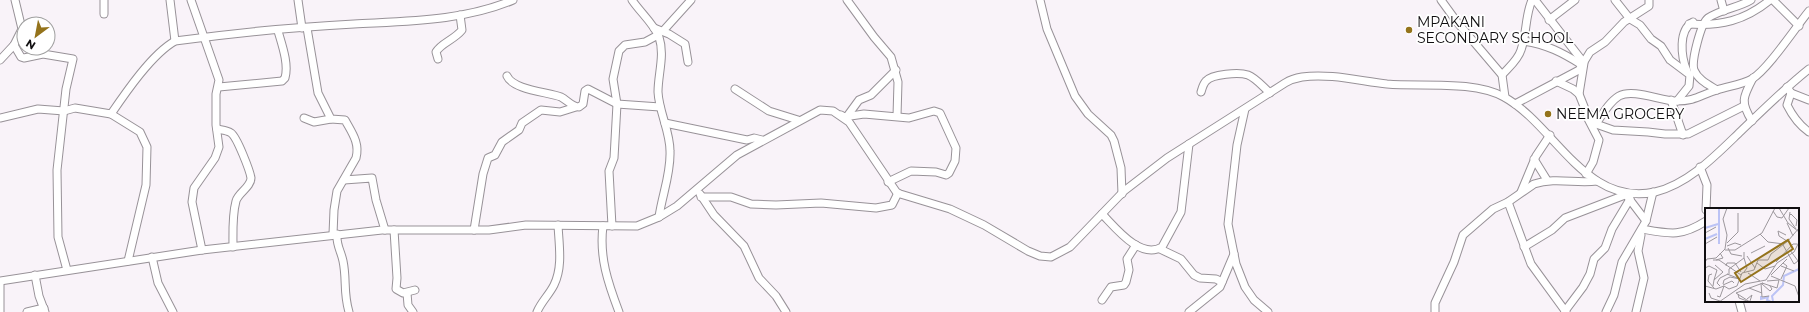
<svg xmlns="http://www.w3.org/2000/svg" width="1809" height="312" viewBox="0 0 1809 312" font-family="Montserrat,sans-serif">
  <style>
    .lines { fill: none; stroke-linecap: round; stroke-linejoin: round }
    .minor-casing { stroke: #989298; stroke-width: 9 }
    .minor { stroke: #fff; stroke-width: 7 }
    .poi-dot { fill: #94731b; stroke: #fff; stroke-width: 1.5 }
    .labels { text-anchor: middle; stroke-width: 3.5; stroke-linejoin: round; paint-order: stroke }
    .poi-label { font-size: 14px; fill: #100e10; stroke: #fff; text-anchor: start }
    .inset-river { fill: none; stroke: #bcc3f5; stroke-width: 2 }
    .inset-road { fill: none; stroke: #9c979c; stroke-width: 1 }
    .view { fill: #94731b; fill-opacity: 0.15; stroke: #94731b; stroke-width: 2 }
    .inset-edge { fill: none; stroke: #100e10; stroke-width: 2 }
  </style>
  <rect width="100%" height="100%" fill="#f9f3f9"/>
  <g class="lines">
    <!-- minor casing -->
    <g class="minor-casing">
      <g id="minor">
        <path d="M104,0V14"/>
        <path d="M170,0L175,41"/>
        <path d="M191,0L219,80L216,94V125L219,147L215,158L194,188L192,202L202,250"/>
        <path d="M298,0L302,28"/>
        <path d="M632,0C640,12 654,24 659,37C665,55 658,74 658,92C659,112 670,131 670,151C671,174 662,195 659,217"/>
        <path d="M847,0L874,37L891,57L898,82L897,116"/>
        <path d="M1040,0L1047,29L1075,96L1088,114L1111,135L1114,141L1121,168L1122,194"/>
        <path d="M1441,0L1457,22L1502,75L1505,97"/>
        <path d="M1535,0L1584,63L1579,94"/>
        <path d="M1615,0L1630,19L1640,25L1651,39L1661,46L1670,60L1690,75L1689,86L1677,101"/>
        <path d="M1721,0L1724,11"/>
        <path d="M1773,0L1799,26"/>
        <path d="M1549,20L1575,0"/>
        <path d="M1689,24C1721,26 1744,21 1770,0"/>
        <path d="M307,28L318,93L331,119L345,120C352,133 360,143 356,158L337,191L334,210L333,234"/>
        <path d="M654,28L669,34L685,44L688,62"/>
        <path d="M663,31L691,0"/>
        <path d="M1523,41C1546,44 1563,53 1582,65"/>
        <path d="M14,45L21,57L24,58L43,54L73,59L66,89L57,170L58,237L67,270"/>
        <path d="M438,59L436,52C441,43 454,40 462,30L460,15"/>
        <path d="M0,60L14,45L22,29L15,0"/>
        <path d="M1687,71C1681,57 1678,30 1693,22"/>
        <path d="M1502,75C1509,67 1518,60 1521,50C1527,33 1525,16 1532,0"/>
        <path d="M507,76C513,90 548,92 561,97C567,100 572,107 579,107L583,104L585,91L588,89L617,104L660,107"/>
        <path d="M1556,81L1573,89L1579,94L1585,109L1596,124L1613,130L1648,132L1665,134H1688L1744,106"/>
        <path d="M219,87L282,81L285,78C289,64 282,45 278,31"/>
        <path d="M1787,87L1791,93L1787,105C1792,115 1799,125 1809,132"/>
        <path d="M735,89L769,111L798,120"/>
        <path d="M1717,90C1709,85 1698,80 1694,70C1691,61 1701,23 1708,18C1721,9 1738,8 1751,0"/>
        <path d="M1201,92C1202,89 1203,84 1206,81C1212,74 1239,72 1248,75C1256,78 1263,87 1270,93"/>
        <path d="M1791,93L1809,100"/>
        <path d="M1671,100L1683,135"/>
        <path d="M1515,104L1579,70L1590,52L1605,42L1624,22L1649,6V0"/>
        <path d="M1245,109L1237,145L1228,224L1236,264L1245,287L1254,300L1268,312"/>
        <path d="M111,114C126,92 152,54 175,41C234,33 295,27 354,24C407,21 464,21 513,0"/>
        <path d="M841,115L844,117L864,114L909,118L934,111L940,113L956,148L955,161L949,173L946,175L936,172L911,171L888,182"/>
        <path d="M848,115L859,100L871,95L896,70"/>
        <path d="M0,118L38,109L64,111L75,108L111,114L140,132L147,147L146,185L128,261"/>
        <path d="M304,118L314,122L331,119"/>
        <path d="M1752,121C1740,102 1743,97 1753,78"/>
        <path d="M665,123L747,140L754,138L762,140"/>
        <path d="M1596,124C1602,115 1609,102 1619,96C1633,88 1661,101 1676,101C1696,101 1700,95 1717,90C1729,86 1741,85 1752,79C1769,68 1795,28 1809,11"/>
        <path d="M217,129C221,130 227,130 231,133C237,137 250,171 251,178C251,187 238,193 236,201C232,216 233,231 233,247"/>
        <path d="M1534,159L1547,180"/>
        <path d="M1700,167L1707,185L1706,210"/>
        <path d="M1586,174L1593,162L1599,140L1587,117"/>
        <path d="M344,180L372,178L376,200L385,230"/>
        <path d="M1521,192L1536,156L1550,135"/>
        <path d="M700,194L714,215L744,246L759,278L776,296L786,312"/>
        <path d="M1627,196L1646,221"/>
        <path d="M701,197H731L751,204L776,205L821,203L876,208L892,205L898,193"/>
        <path d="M1508,202L1531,264L1566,312"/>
        <path d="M1102,214C1115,227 1140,260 1162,247L1181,212L1189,144"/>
        <path d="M603,226C599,257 608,283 619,312"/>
        <path d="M612,226L609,171L614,158L617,104L613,79L619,51L625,45L645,42L658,35"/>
        <path d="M1642,229C1670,234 1681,237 1706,221"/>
        <path d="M394,230L397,278L396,289L403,293L415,290"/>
        <path d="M474,230L483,174L488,158L495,155L502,142L519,130L522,123L541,110L560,112L576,107"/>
        <path d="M337,234C336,245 341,251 343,261C347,280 343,292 349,312"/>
        <path d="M1524,247L1552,230L1565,218L1625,195"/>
        <path d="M1160,249L1181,259L1194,275L1200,278L1216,279L1222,282"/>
        <path d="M152,257L158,283L173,312"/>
        <path d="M35,275L39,296L45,312"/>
        <path d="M0,281L202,250L382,230H489L526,225L637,226L659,217L677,206L737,155L820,110L833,111L849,122L897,193L950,209L984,225L1028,251L1040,256L1051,257L1070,247L1124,191L1167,158L1285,83C1290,80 1296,78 1302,77C1329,73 1360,81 1387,84C1421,87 1474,80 1504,97C1555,125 1585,207 1655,192C1689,184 1717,154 1741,131C1763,110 1785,88 1809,69"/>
        <path d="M0,284V312"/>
        <path d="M407,293L408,305L413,312"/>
        <path d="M1102,300L1111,287L1124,285L1126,282L1129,270L1127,259L1136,245"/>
        <path d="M1739,301L1742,312"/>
        <path d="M1565,311L1583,287L1590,274L1594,259L1605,248L1612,229L1630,199"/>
        <path d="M27,312L44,308"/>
        <path d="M537,312C541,302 549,295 554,285C563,267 559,245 558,225"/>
        <path d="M1189,312L1220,287L1234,254"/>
        <path d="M1435,312V303L1454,262L1463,235L1493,209L1508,202L1534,184C1556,177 1576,184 1597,181"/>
        <path d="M1606,312L1614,295L1622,262L1646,221L1653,192"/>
        <path d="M1636,312L1644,278L1638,251L1641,235"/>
      </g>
    </g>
    <!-- minor -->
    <use href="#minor" class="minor"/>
  </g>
  <!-- markers -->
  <g class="poi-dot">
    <circle cx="1409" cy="30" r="4"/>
    <circle cx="1548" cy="114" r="4"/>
  </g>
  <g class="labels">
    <!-- poi labels -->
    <g class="poi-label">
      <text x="1417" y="27">MPAKANI<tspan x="1417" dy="16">SECONDARY SCHOOL</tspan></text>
      <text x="1556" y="119">NEEMA GROCERY</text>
    </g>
  </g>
  <!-- overview -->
  <g transform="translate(1705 208)">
    <rect width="94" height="94" fill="#f9f3f9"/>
    <path class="inset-river" d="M14,0V36M0,20L13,16M0,31L12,26M56,88V91L63,89L62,92L66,94M68,93L67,88L78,77L79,68L94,61"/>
    <path class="inset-road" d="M74,0L83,15L94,24M68,3L72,9L77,10L84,0M85,4L84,11L91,21M84,8L86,6L92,12L91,18M82,15L88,28M0,25L11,19M55,26L63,34L79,36M81,27L73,23L74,28L82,33M22,35L33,24V5M0,36L12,29M78,37L89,56L93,53M22,38L30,35L36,37M23,40L26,46L37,48M20,42H30L57,25L70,0M85,42L93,53M46,45L60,38M42,48L50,60M39,50L42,60L39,64M8,52H14L36,67M11,52L18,50L15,45M0,54L2,51L11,50L20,41L22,27L18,11L22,0M71,54L88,36H92M52,55L60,61L70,58M21,58L22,55H30L36,64M76,58L89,63M0,60L4,58L12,62L9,72M43,65L55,73M7,66L4,67L3,73L9,80M22,66L35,71M24,66V61L39,50V44M66,67L82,51M66,68L90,78L94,89M76,71L82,58L78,55M62,73L74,72M56,75L57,89L64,88M57,75L72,80L74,72M18,76L19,72L25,69L35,71M57,76L65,83L67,81L65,78M18,77L27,73L29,75M0,78L11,81L19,78L24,81L32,78L37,65L49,62L53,52H63L66,46L83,33L94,20M8,78L9,72L18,64L10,57M15,78L12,75L15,70L23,66M44,80L57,85M4,85L6,90L15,93M31,85L58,75M31,85L45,94M33,86L34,90L42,93M12,88L15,89L19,78M42,91L47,87L45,93M14,94L40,76L61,72L72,55L89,44L94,34"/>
    <path class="view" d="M83,32L88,41L36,74L30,65Z"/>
    <rect width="94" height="94" class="inset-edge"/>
  </g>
  <!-- north arrow -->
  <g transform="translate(36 36) rotate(212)"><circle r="19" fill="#ffffff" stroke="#9f9f9f"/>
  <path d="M0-3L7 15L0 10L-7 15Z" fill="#94731b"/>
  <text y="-6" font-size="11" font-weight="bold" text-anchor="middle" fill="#100e10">N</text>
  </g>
</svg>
